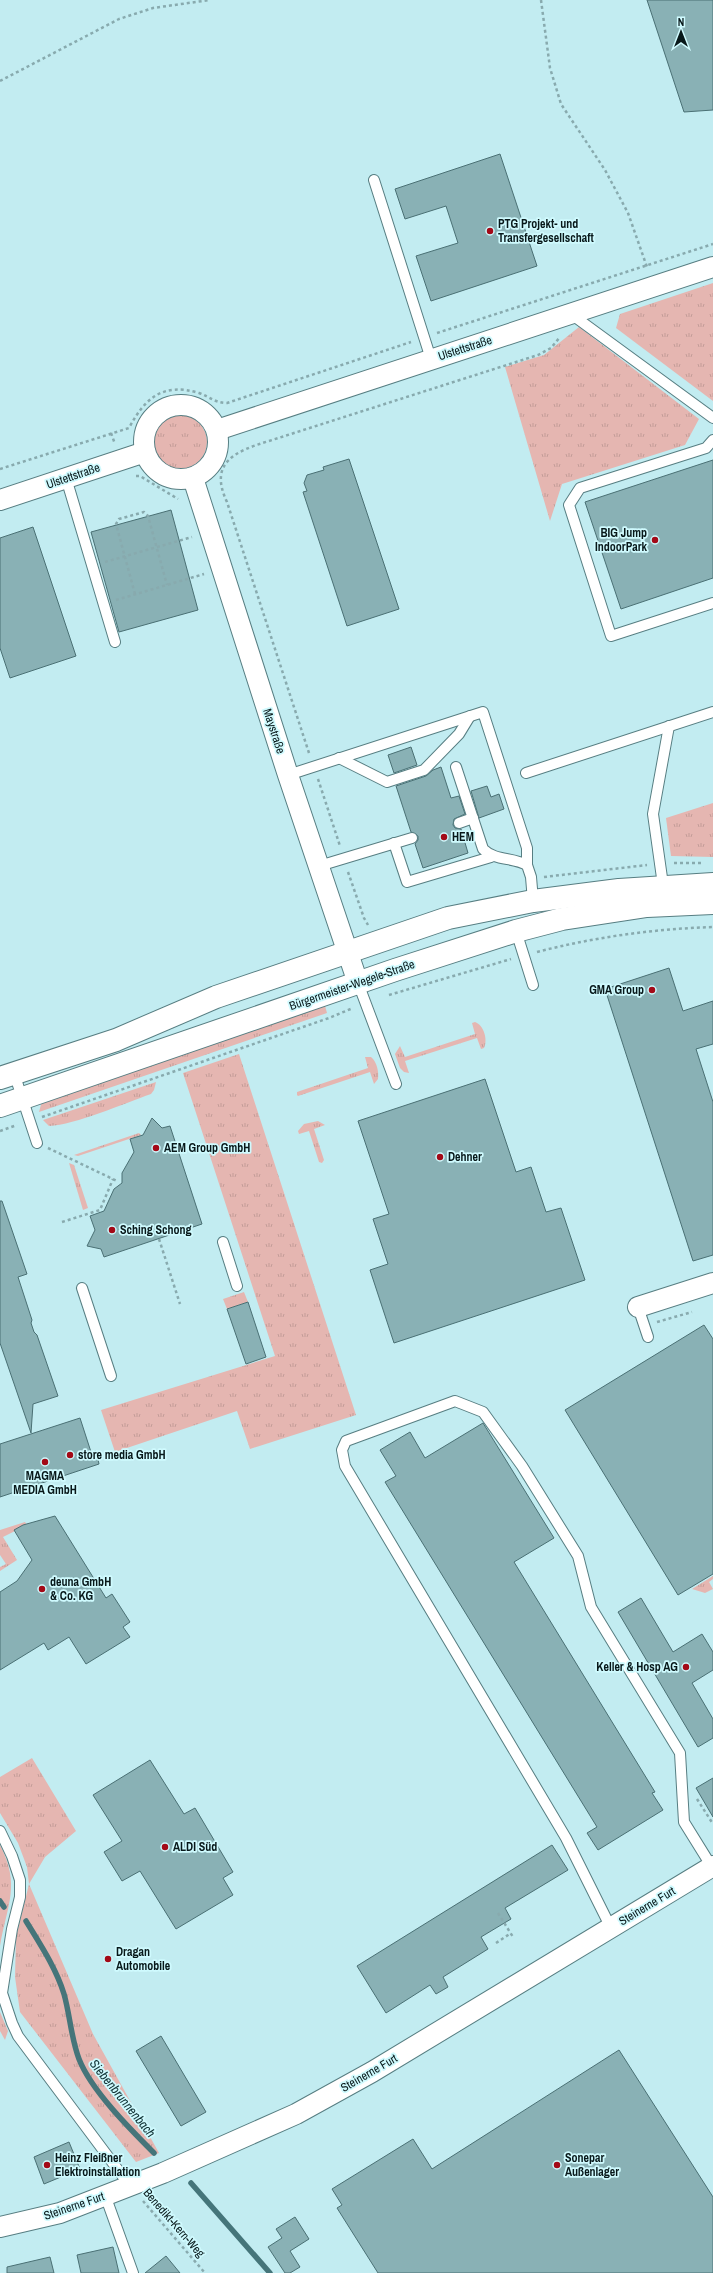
<svg xmlns="http://www.w3.org/2000/svg" width="713" height="2273" viewBox="0 0 713 2273" font-family="'Archivo Narrow',sans-serif">
  <style>
    .grass { fill: url(#grass-tufts) }
    .lines { fill: none; stroke-linecap: round; stroke-linejoin: round }
    .stream { stroke: #45757a; stroke-width: 5.5 }
    .building { fill: #89b1b5; stroke: #4a7074 }
    .lane-casing { stroke: #577e82; stroke-width: 12 }
    .street-casing { stroke: #577e82; stroke-width: 22 }
    .secondary-casing { stroke: #577e82; stroke-width: 24 }
    .path { stroke: #88aaae; stroke-width: 2.5; stroke-dasharray: 3 3; stroke-linecap: butt }
    .lane { stroke: #fff; stroke-width: 10 }
    .street { stroke: #fff; stroke-width: 20 }
    .secondary { stroke: #fff; stroke-width: 22 }
    .poi-dot { fill: #a30917; stroke: #cffafe; stroke-width: 1.5 }
    .labels { text-anchor: middle; stroke-width: 3.5; stroke-linejoin: round; paint-order: stroke }
    .poi-label { font-size: 12px; font-weight: bold; fill: #08181a; stroke: #cffafe; text-anchor: start }
    .street-label { font-size: 12px; fill: #08181a; stroke: #cffafe }
    .water-label { font-size: 13px; font-style: italic; fill: #0f3033; stroke: #cffafe }
  </style>
  <defs>
    <pattern id="grass-tufts" width="24" height="20" patternUnits="userSpaceOnUse"><rect width="24" height="20" fill="#e5b6b1"/><path d="M3 7l-1-3M5 7V3M7 7l1-3M15 17l-1-3M17 17v-4M19 17l1-3" fill="none" stroke="#c39c98"/></pattern>
  </defs>
  <rect width="100%" height="100%" fill="#c2ecf1"/>
  <!-- grass -->
  <g class="grass">
    <path d="M713,283V401L616,328L620,314Z"/>
    <path d="M579,327L699,419L685,445L562,484L550,521L505,367L544,355Z"/>
    <circle cx="180" cy="442" r="27"/>
    <path d="M713,803V857L671,856L666,818Z"/>
    <path d="M324,1002L327,1013L39,1112L42,1101Z"/>
    <path d="M475,1022C484,1025 488,1040 484,1048L481,1049L477,1038L405,1061L409,1073L404,1072L400,1068L395,1054L400,1046L405,1057L475,1034L472,1023Z"/>
    <path d="M239,1054L356,1415L250,1449L237,1411L115,1452L101,1410L275,1356L183,1073Z"/>
    <path d="M365,1057H371C377,1062 379,1072 378,1079L374,1084L370,1072L298,1096L297,1095V1092L368,1068Z"/>
    <path d="M156,1082L154,1090L151,1094C125,1103 75,1125 49,1126L43,1120Z"/>
    <path d="M318,1121L325,1125L314,1129L324,1160L322,1163L319,1162L309,1131L299,1134L298,1131L304,1124Z"/>
    <path d="M139,1133L141,1135L78,1156L74,1155Z"/>
    <path d="M69,1163L74,1165L88,1208L83,1210Z"/>
    <path d="M244,1292L248,1302L227,1309L223,1299Z"/>
    <path d="M25,1522L27,1525L3,1537L17,1560L0,1571V1567L6,1564L0,1555V1530Z"/>
    <path d="M713,1576V1579L709,1582L713,1589L705,1593L692,1589Z"/>
    <path d="M32,1758L76,1831L45,1857L29,1884L93,2034L159,2153L136,2162L20,2012L15,1977L16,1937L29,1884L27,1867L18,1843L0,1813V1777Z"/>
    <path d="M0,1845C21,1885 7,1905 0,1946Z"/>
    <path d="M0,2012L8,2031L5,2040L0,2031Z"/>
  </g>
  <g class="lines">
    <!-- stream -->
    <g class="stream">
      <path d="M0,1901L4,1907"/>
      <path d="M26,1921C40,1944 56,1968 64,1994C70,2015 71,2038 79,2059C91,2090 130,2129 154,2153"/>
      <path d="M191,2183L270,2273"/>
    </g>
  </g>
  <!-- building -->
  <g class="building">
    <path d="M647,0H713V110L684,112Z"/>
    <path d="M500,154L537,266L431,301L416,256L458,243L446,206L405,219L395,189Z"/>
    <path d="M349,459L399,609L347,626L303,492L307,491L304,483L307,475L324,470L323,467Z"/>
    <path d="M713,460V578L621,609L585,502Z"/>
    <path d="M171,510L198,610L119,632L91,532Z"/>
    <path d="M33,527L76,656L10,678L0,648V538Z"/>
    <path d="M411,747L417,765L394,773L388,755Z"/>
    <path d="M441,767L451,798L459,796L465,814L454,819L453,825L455,828L461,829L468,853L423,868L415,844L418,840V836L411,832L396,786L426,776L433,770Z"/>
    <path d="M487,786L491,797L499,794L504,809L479,818L471,791Z"/>
    <path d="M669,968L683,1011L713,1001V1044L696,1049L713,1102V1255L693,1261L605,989Z"/>
    <path d="M485,1079L516,1172L531,1167L546,1212L561,1208L585,1280L394,1343L370,1270L388,1264L373,1219L389,1214L358,1121Z"/>
    <path d="M152,1118L162,1128L170,1126L202,1224L104,1257L101,1249L87,1246L95,1230L90,1216L104,1211L114,1189L122,1183V1173L134,1152L130,1139L143,1135Z"/>
    <path d="M0,1201H2L27,1274L18,1277L32,1320L31,1323L34,1332L37,1335L58,1396L33,1404L31,1433L0,1343Z"/>
    <path d="M248,1302L266,1357L246,1364L227,1309Z"/>
    <path d="M704,1325L713,1339V1574L678,1595L565,1410Z"/>
    <path d="M80,1418L91,1452L96,1451L99,1464L0,1497V1444Z"/>
    <path d="M483,1423L554,1538L514,1562L655,1792L652,1793L663,1810L598,1850L587,1833L597,1827L385,1482L396,1476L380,1450L410,1432L425,1458Z"/>
    <path d="M55,1516L106,1598L112,1594L130,1622L123,1627L130,1637L86,1664L69,1637L48,1650L44,1643L0,1670V1592L17,1581L32,1560L14,1530L23,1525Z"/>
    <path d="M641,1598L673,1652L702,1634L713,1652V1670L692,1683L713,1719V1738L698,1747L618,1612Z"/>
    <path d="M150,1760L184,1814L195,1808L233,1872L223,1878L233,1895L176,1929L140,1871L122,1881L104,1852L122,1841L93,1795Z"/>
    <path d="M713,1778V1817L696,1788Z"/>
    <path d="M552,1845L568,1870L505,1908L511,1919L481,1937L488,1949L443,1977L448,1987L436,1994L430,1985L386,2013L357,1966Z"/>
    <path d="M161,2036L206,2112L181,2126L136,2051Z"/>
    <path d="M619,2050L713,2197V2273H378L337,2208L342,2205L332,2189L413,2139L432,2169Z"/>
    <path d="M69,2142L80,2169L44,2184L34,2157Z"/>
    <path d="M295,2217L309,2239L290,2251L300,2267L290,2273H285L268,2247L282,2238L276,2229Z"/>
    <path d="M113,2247L119,2273H81L77,2255Z"/>
    <path d="M166,2256L180,2273H145Z"/>
    <path d="M50,2257L54,2273H7V2267Z"/>
  </g>
  <g class="lines">
    <!-- lane casing -->
    <g class="lane-casing">
      <g id="lane">
        <path d="M374,180L431,359"/>
        <path d="M571,314L713,418"/>
        <path d="M713,440L706,448L580,488L569,505L611,636L713,603"/>
        <path d="M66,478L115,642"/>
        <path d="M339,758L387,782L424,770L459,734L470,716"/>
        <path d="M456,767L483,849C495,861 512,857 527,865L531,877L533,901"/>
        <path d="M526,773L713,712"/>
        <path d="M288,775L483,712L527,848V865"/>
        <path d="M459,823L473,818"/>
        <path d="M394,843L407,882L491,857"/>
        <path d="M319,866L412,838"/>
        <path d="M663,885L653,814L669,726"/>
        <path d="M516,931L533,985"/>
        <path d="M358,983L396,1084"/>
        <path d="M14,1073L37,1143"/>
        <path d="M223,1242L237,1286"/>
        <path d="M82,1288L111,1376"/>
        <path d="M638,1307L648,1337"/>
        <path d="M0,1831L12,1856L20,1880V1897L12,1929L2,1993L12,2023L18,2036L130,2186"/>
        <path d="M611,1928L566,1838L345,1466L342,1450L346,1441L455,1401L483,1412L522,1466L578,1556L591,1607L680,1753L684,1822L712,1867"/>
        <path d="M105,2195L133,2273"/>
      </g>
    </g>
    <!-- street casing -->
    <g class="street-casing">
      <g id="street">
        <circle cx="181" cy="442" r="37"/>
        <path d="M217,430L713,267"/>
        <path d="M193,478L288,775L358,983"/>
        <path d="M0,500L145,452"/>
        <path d="M638,1307L713,1283"/>
        <path d="M0,2227L60,2213L163,2173L296,2114L372,2072L713,1866"/>
      </g>
    </g>
    <!-- secondary casing -->
    <g class="secondary-casing">
      <g id="secondary">
        <path d="M0,1078L116,1040L216,997L448,918L533,901L619,890L713,884"/>
        <path d="M0,1106L395,970L516,931L562,919L647,906L713,903"/>
      </g>
    </g>
    <!-- path -->
    <g class="path">
      <path d="M541,0L550,68L561,104L605,170L628,213L647,267"/>
      <path d="M0,81L119,19L153,8L210,0"/>
      <path d="M437,333L713,244"/>
      <path d="M111,433L115,444"/>
      <path d="M0,469L129,428C145,398 163,382 199,393C210,397 215,403 227,403L411,342"/>
      <path d="M136,476H140L178,499"/>
      <path d="M105,562L192,537"/>
      <path d="M135,594L116,524L119,519L144,512L148,516L167,585"/>
      <path d="M116,600L204,574"/>
      <path d="M309,753L227,502C208,462 236,451 269,441L538,355L551,348L560,337"/>
      <path d="M318,779L340,846"/>
      <path d="M674,863H703"/>
      <path d="M348,872L364,918L368,925"/>
      <path d="M544,877L647,865"/>
      <path d="M537,952C595,937 653,929 713,927"/>
      <path d="M389,995L511,959"/>
      <path d="M42,1117L329,1018L353,1008"/>
      <path d="M0,1131L17,1125"/>
      <path d="M48,1148L117,1181"/>
      <path d="M62,1222L100,1210L113,1179"/>
      <path d="M159,1239L180,1304"/>
      <path d="M657,1322L692,1312"/>
      <path d="M697,1799L713,1824"/>
      <path d="M498,1913L513,1937"/>
      <path d="M496,1943L511,1933"/>
      <path d="M143,2201L205,2273"/>
    </g>
    <!-- lane -->
    <use href="#lane" class="lane"/>
    <!-- street -->
    <use href="#street" class="street"/>
    <!-- secondary -->
    <use href="#secondary" class="secondary"/>
  </g>
  <!-- markers -->
  <g class="poi-dot">
    <circle cx="490" cy="231" r="4"/>
    <circle cx="655" cy="540" r="4"/>
    <circle cx="444" cy="837" r="4"/>
    <circle cx="652" cy="990" r="4"/>
    <circle cx="156" cy="1148" r="4"/>
    <circle cx="440" cy="1157" r="4"/>
    <circle cx="112" cy="1230" r="4"/>
    <circle cx="70" cy="1455" r="4"/>
    <circle cx="45" cy="1462" r="4"/>
    <circle cx="42" cy="1589" r="4"/>
    <circle cx="686" cy="1667" r="4"/>
    <circle cx="165" cy="1847" r="4"/>
    <circle cx="108" cy="1959" r="4"/>
    <circle cx="47" cy="2165" r="4"/>
    <circle cx="557" cy="2165" r="4"/>
  </g>
  <g class="labels">
    <!-- poi labels -->
    <g class="poi-label">
      <text x="498" y="228">PTG Projekt- und<tspan x="498" dy="14">Transfergesellschaft</tspan></text>
      <text x="647" y="537" text-anchor="end">BIG Jump<tspan x="647" dy="14">IndoorPark</tspan></text>
      <text x="452" y="841">HEM</text>
      <text x="644" y="994" text-anchor="end">GMA Group</text>
      <text x="164" y="1152">AEM Group GmbH</text>
      <text x="448" y="1161">Dehner</text>
      <text x="120" y="1234">Sching Schong</text>
      <text x="78" y="1459">store media GmbH</text>
      <text x="45" y="1480" text-anchor="middle">MAGMA<tspan x="45" dy="14">MEDIA GmbH</tspan></text>
      <text x="50" y="1586">deuna GmbH<tspan x="50" dy="14">&amp; Co. KG</tspan></text>
      <text x="678" y="1671" text-anchor="end">Keller &amp; Hosp AG</text>
      <text x="173" y="1851">ALDI Süd</text>
      <text x="116" y="1956">Dragan<tspan x="116" dy="14">Automobile</tspan></text>
      <text x="55" y="2162">Heinz Fleißner<tspan x="55" dy="14">Elektroinstallation</tspan></text>
      <text x="565" y="2162">Sonepar<tspan x="565" dy="14">Außenlager</tspan></text>
    </g>
    <!-- street labels -->
    <g class="street-label">
      <text transform="translate(465 348) rotate(-18)" y="4">Ulstettstraße</text>
      <text transform="translate(73 476) rotate(-19)" y="4">Ulstettstraße</text>
      <text transform="translate(274 731) rotate(72)" y="4">Maystraße</text>
      <text transform="translate(352 985) rotate(-19)" y="4">Bürgermeister-Wegele-Straße</text>
      <text transform="translate(647 1906) rotate(-31)" y="4">Steinerne Furt</text>
      <text transform="translate(369 2073) rotate(-30)" y="4">Steinerne Furt</text>
      <text transform="translate(74 2206) rotate(-19)" y="4">Steinerne Furt</text>
      <text transform="translate(174 2223) rotate(49)" y="4">Benedikt-Kern-Weg</text>
    </g>
    <!-- water labels -->
    <g class="water-label">
      <text transform="translate(123 2098) rotate(51)" y="5">Siebenbrunnenbach</text>
    </g>
  </g>
  <!-- north arrow -->
  <g transform="translate(681 32)" stroke="#cffafe" stroke-width="3" paint-order="stroke">
  <path d="M0-3L7 15L0 10L-7 15Z" fill="#08181a"/>
  <text y="-6" font-size="11" font-weight="bold" text-anchor="middle" fill="#08181a">N</text>
  </g>
</svg>
